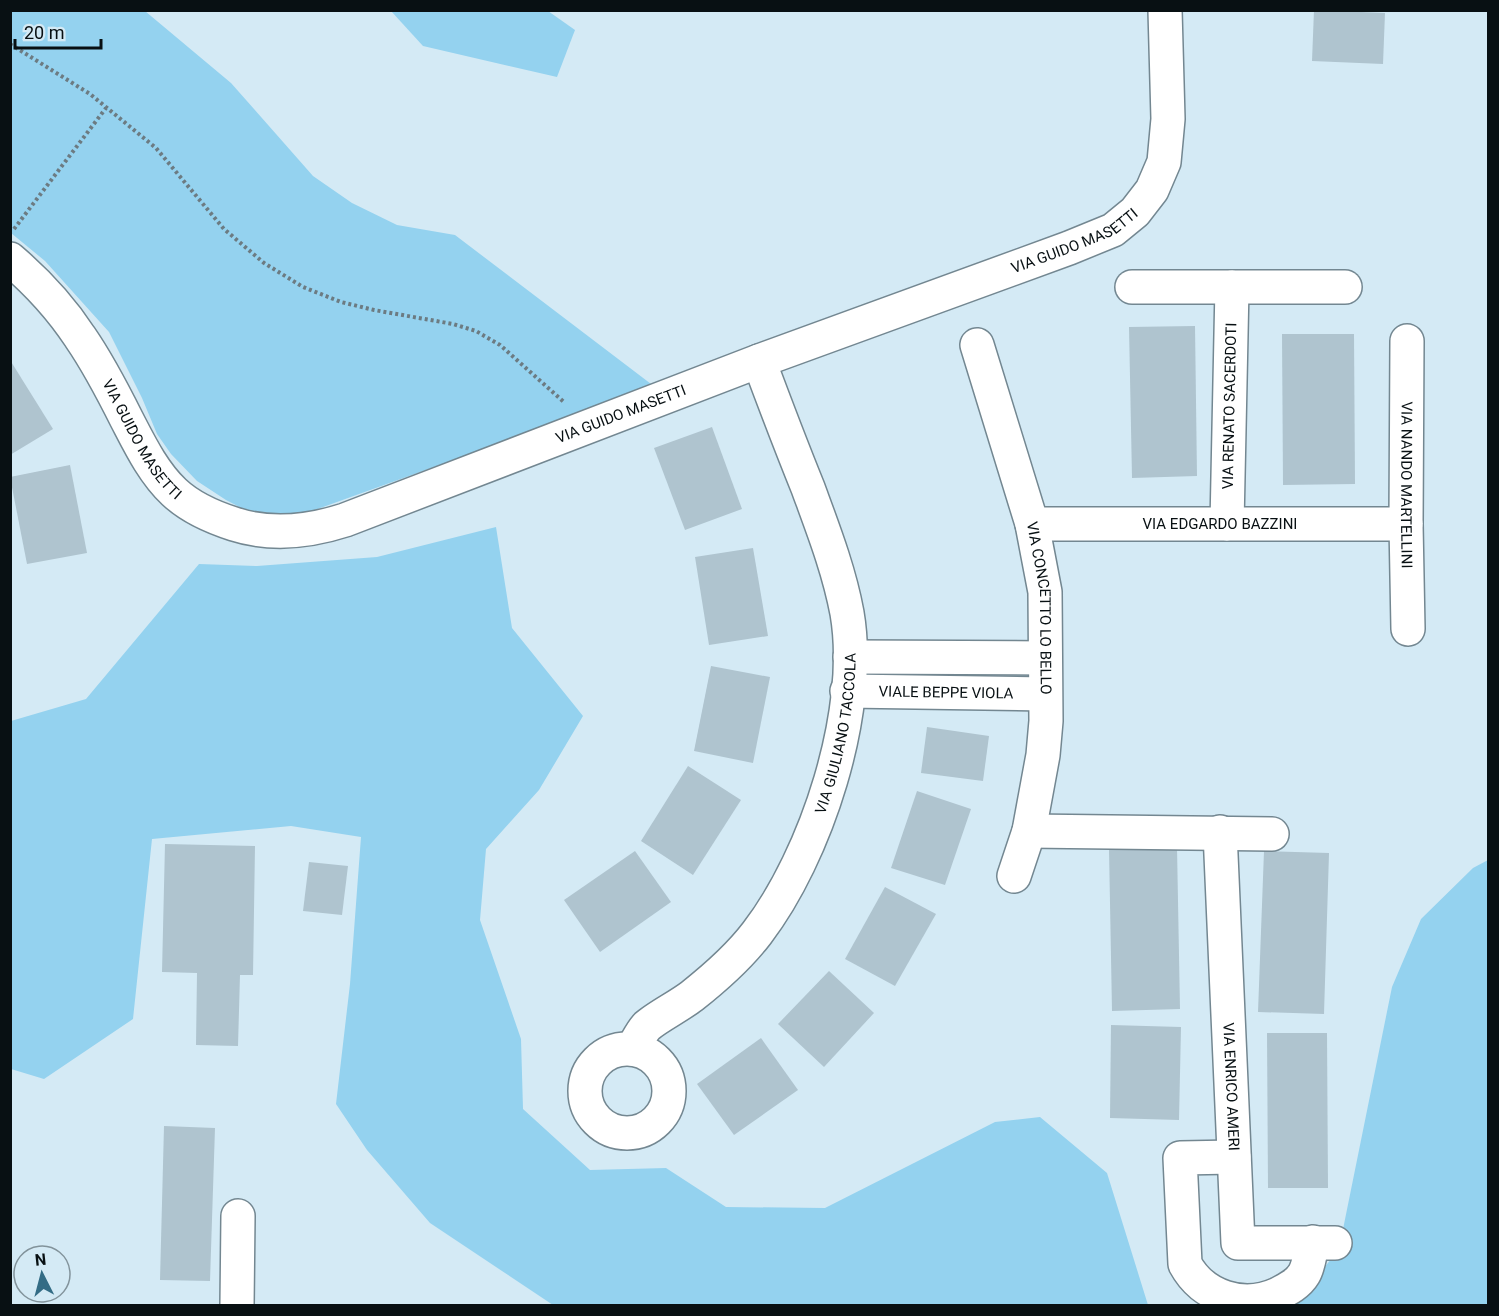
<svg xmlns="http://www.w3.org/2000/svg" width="1499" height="1316" viewBox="0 0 1499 1316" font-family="Roboto,sans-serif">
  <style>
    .green { fill: #94d2ef }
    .building { fill: #afc4cf }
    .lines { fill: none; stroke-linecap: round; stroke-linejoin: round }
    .minor-casing { stroke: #738791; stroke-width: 36 }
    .path { stroke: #6c7b82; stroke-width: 4; stroke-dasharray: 3 3; stroke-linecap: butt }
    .minor { stroke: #fff; stroke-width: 33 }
    .labels { text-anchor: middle; stroke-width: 4.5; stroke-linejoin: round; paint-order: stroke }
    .street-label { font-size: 15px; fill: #081013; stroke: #d4eaf5 }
  </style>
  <rect width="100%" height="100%" fill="#d4eaf5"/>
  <!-- green -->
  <g class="green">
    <path d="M10,11H145L231,83L313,176L352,203L397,225L455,235L655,387L301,515L278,517L253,514L226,500L197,481L171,454L157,434L142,398L109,332L45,261L11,233Z"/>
    <path d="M391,11H548L575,30L557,77L423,46Z"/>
    <path d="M496,527L512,628L583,716L539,790L486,849L480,920L521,1039L523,1109L590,1170L666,1168L726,1207L825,1208L995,1122L1040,1117L1107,1173L1148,1305H553L430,1223L367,1150L336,1104L350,984L361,837L291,826L152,839L133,1019L44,1079L11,1069V721L86,699L199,564L257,566L377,557Z"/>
    <path d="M1488,860V1305L1294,1306L1339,1249L1392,987L1421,919L1473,868Z"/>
  </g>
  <!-- building -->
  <g class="building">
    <path d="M1314,10L1385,13L1383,64L1312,61Z"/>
    <path d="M1195,326L1197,476L1132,478L1129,327Z"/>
    <path d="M1282,334H1354L1355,484L1283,485Z"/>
    <path d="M10,360L53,429L10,455Z"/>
    <path d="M712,427L742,509L685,530L654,448Z"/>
    <path d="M70,465L87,553L27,564L10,477Z"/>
    <path d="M753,548L768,636L709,645L695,557Z"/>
    <path d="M711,666L770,677L753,763L694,751Z"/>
    <path d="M927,727L989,736L983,781L921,773Z"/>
    <path d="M688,766L741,800L693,875L641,841Z"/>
    <path d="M917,791L971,809L945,885L891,868Z"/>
    <path d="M165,844L255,846L253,975H240L238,1046L196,1045L197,973L162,972Z"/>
    <path d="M1177,847L1180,1009L1112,1011L1109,849Z"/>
    <path d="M635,851L671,902L600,952L564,900Z"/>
    <path d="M1264,851L1329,853L1324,1014L1258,1012Z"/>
    <path d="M309,862L348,866L342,915L303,911Z"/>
    <path d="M885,887L936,914L895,986L845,959Z"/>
    <path d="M829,971L874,1013L824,1067L778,1024Z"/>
    <path d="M1111,1025L1181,1027L1179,1120L1110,1118Z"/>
    <path d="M1267,1033H1327L1328,1188H1268Z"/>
    <path d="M761,1038L798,1090L734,1135L697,1084Z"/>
    <path d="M164,1126L215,1128L210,1281L160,1280Z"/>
  </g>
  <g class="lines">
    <!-- minor casing -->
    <g class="minor-casing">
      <g id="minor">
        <path id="s1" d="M10,259C37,282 61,308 80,337C98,363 113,392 127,420C140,445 153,472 174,492C191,508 212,517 234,524C271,536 308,532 345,520L759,361L1069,248L1113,230L1135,212L1152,190L1164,162L1168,119L1165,10"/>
        <path d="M1132,287H1345"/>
        <path id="s2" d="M1407,341L1406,524L1408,629"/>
        <path id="s3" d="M977,345L1032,524L1045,592L1046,721L1043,755L1029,831L1014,876"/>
        <path id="s4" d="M1032,524H1406"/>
        <path id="s5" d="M1227,524L1232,287"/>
        <path d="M850,657L1045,658"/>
        <path id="s6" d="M847,691L1045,694"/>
        <path d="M1029,831L1272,834"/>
        <path id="s7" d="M1220,832L1238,1243H1335"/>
        <path id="s8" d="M632,1049C637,1042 641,1032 647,1026C657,1017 679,1006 692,996C716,977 738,958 757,933C816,856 864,711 847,613C839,570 823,529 808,488C791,446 775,404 759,361"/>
        <circle cx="627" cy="1091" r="42"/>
        <path d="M1234,1157L1180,1158L1185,1264C1203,1297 1243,1310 1278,1294C1288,1289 1298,1284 1304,1274C1309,1266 1310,1252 1313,1242"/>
        <path d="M237,1306L238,1216"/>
      </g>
    </g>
    <!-- path -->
    <g class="path">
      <path d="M10,44L90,94L156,148L224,229L264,263L303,287L341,302L374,310L453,324L476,331L500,345L565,403"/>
      <path d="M14,229L106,108"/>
    </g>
    <!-- minor -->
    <use href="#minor" class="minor"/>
  </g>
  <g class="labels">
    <!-- street labels -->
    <g class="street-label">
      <text dy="5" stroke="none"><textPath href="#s1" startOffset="1250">VIA GUIDO MASETTI</textPath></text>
      <text dy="5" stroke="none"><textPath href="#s5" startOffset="118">VIA RENATO SACERDOTI</textPath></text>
      <text dy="5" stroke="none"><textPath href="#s1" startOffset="764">VIA GUIDO MASETTI</textPath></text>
      <text dy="5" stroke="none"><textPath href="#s1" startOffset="225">VIA GUIDO MASETTI</textPath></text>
      <text dy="5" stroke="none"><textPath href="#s2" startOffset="144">VIA NANDO MARTELLINI</textPath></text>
      <text dy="5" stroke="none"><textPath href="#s4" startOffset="188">VIA EDGARDO BAZZINI</textPath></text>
      <text dy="5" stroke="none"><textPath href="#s3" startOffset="272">VIA CONCETTO LO BELLO</textPath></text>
      <text dy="5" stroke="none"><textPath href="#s6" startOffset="99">VIALE BEPPE VIOLA</textPath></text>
      <text dy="5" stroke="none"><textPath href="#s8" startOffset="390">VIA GIULIANO TACCOLA</textPath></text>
      <text dy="5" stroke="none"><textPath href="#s7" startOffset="255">VIA ENRICO AMERI</textPath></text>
    </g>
  </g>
  <!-- border -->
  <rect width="1499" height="1316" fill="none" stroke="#081013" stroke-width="24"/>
  <!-- north arrow -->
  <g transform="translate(42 1274) rotate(354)"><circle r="28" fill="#d4eaf5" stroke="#82939b" stroke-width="1.5"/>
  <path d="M0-4.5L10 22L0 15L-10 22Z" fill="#336c85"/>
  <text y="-9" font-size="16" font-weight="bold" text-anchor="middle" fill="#081013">N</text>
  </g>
  <!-- scale -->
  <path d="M15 39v9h86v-9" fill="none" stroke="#081013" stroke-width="3"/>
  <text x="24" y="39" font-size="18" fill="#081013" stroke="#d4eaf5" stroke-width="4.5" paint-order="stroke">20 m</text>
</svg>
